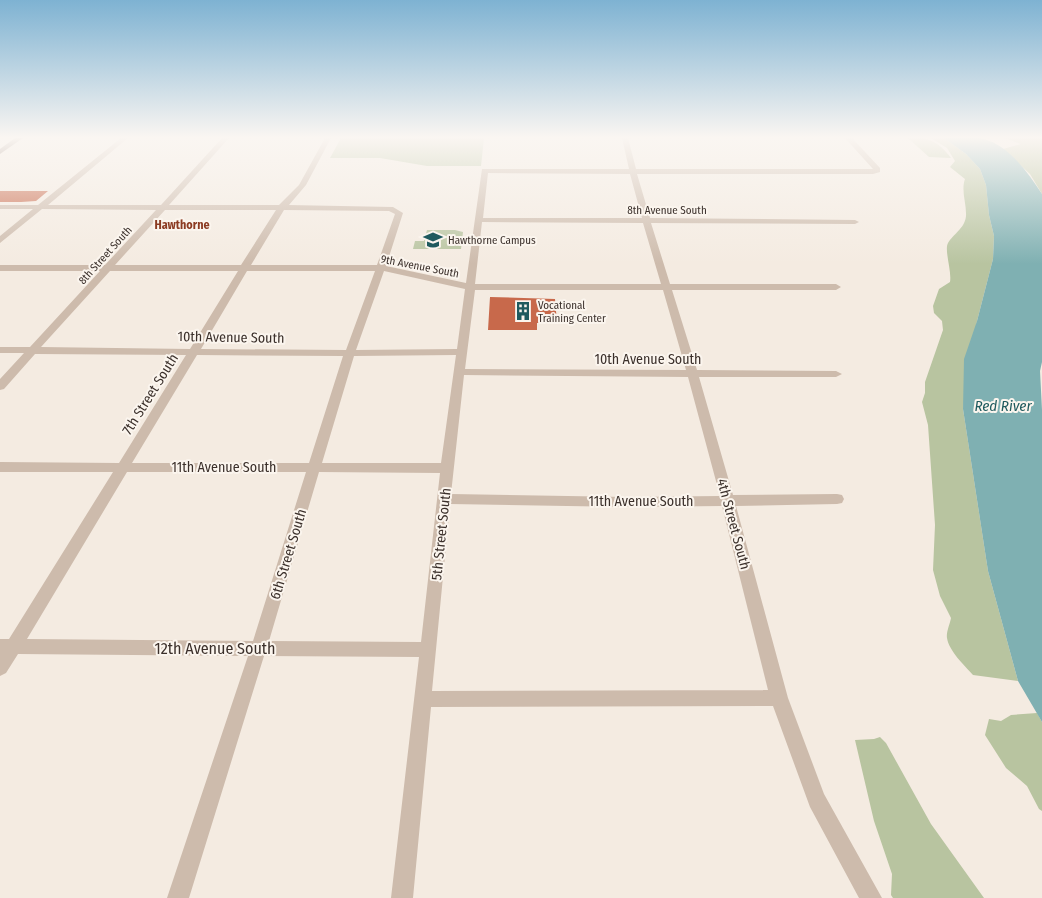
<svg xmlns="http://www.w3.org/2000/svg" width="1042" height="898" viewBox="0 0 1042 898" font-family="'Fira Sans Condensed',sans-serif">
  <style>
    .green { fill: #b8c4a0 }
    .water { fill: #7fb0b2 }
    .building { fill: #c8694b }
    .lines { fill: none; stroke-linecap: round; stroke-linejoin: round }
    .minor { fill: #cdbbac; fill-rule: evenodd }
    .major { fill: #7d675c; fill-rule: evenodd }
    .labels { text-anchor: middle; stroke-width: 4; stroke-linejoin: round; paint-order: stroke }
    .far-street-label { font-size: 11px; fill: #3b302b; stroke: #fbf5ee }
    .far-poi-label { font-size: 11px; fill: #3b302b; stroke: #fbf5ee; text-anchor: start }
    .far-neighbourhood-label { font-size: 12px; font-weight: bold; fill: #8c3b22; stroke: #fbf5ee }
    .street-label { font-size: 14px; fill: #3b302b; stroke: #fbf5ee }
    .water-label { font-size: 15px; font-style: italic; fill: #1f5a5e; stroke: #fbf5ee }
    .near-street-label { font-size: 16px; fill: #3b302b; stroke: #fbf5ee }
  </style>
  <rect width="100%" height="100%" fill="#f4ebe1"/>
  <!-- green -->
  <g class="green">
    <path d="M341,138H484L481,166H427L380,158H330Z"/>
    <path d="M908,138C929,138 937,140 951,158L929,157Z"/>
    <path d="M931,138H944L966,154L980,169L986,185L989,215L994,236L993,259L977,321L963,409L988,571L1018,681L973,675C964,665 949,651 947,638C946,632 950,624 951,618L940,596L933,570L935,525L928,425L922,402L925,393V382L943,330L942,321L934,313L933,306L939,289L950,282C952,271 944,250 948,243C954,233 967,227 966,213C966,202 961,190 965,179L950,167L955,161L947,148Z"/>
    <path d="M1005,138H1042V194L1030,174L1003,149L1021,144Z"/>
    <path d="M427,230H455L463,232L461,249H413L415,241H424Z"/>
    <path d="M1037,713L1042,722V811L1039,809L1027,786L1006,768L985,735L989,719L1001,721L1011,715Z"/>
    <path d="M880,737L886,743L931,824L984,898H893L891,895L892,874L874,821L855,740L874,739Z"/>
  </g>
  <!-- water -->
  <path class="water" d="M944,138C956,138 971,136 983,139C1009,145 1028,173 1042,194V362L1040,371L1042,410V722L1018,681L988,571L963,409L964,359L977,321L993,259L994,236L989,215L986,185L980,169L966,154Z"/>
  <!-- building -->
  <g class="building">
    <path d="M0,191H48L36,201L21,202H0Z"/>
    <path d="M490,297L555,299L557,323H537V330H488Z"/>
  </g>
  <g class="lines">
    <!-- minor -->
    <path class="minor" d="M121,138H128L48,205H161L222,138H229L169,205H279L299,185L325,138H331L306,185L289,205L393,207L403,213L386,266L466,283L482,169H629L622,138H628L636,169H873L845,138H852L880,168V172L873,174H637L650,218L855,220L859,222L855,224L651,223L670,284H836L841,287L836,290H672L697,370L836,371L842,374L836,377H699L733,495L837,494L842,495L844,499L842,503L837,504L736,506L788,698L824,794L882,898H859L810,807L773,706L431,707L413,898H391L419,657L264,656L189,898H167L248,656L18,654L6,673L0,676V639H9L113,472H0V462L119,463L186,355L35,354L4,389L0,390V379L24,353H0V347H30L100,271H0V265H105L156,210L42,209L0,243V236L33,209H0V205H38ZM488,173L630,174L642,218H483ZM165,210H276L241,265H115ZM284,210L389,211L395,214L377,265H251ZM482,222L643,223L661,284H475ZM110,271H238L190,349L41,347ZM247,271H375L346,350L201,349ZM384,271L465,289L457,349L356,350ZM475,290H663L686,370L465,369ZM197,355L343,356L309,463H132ZM456,355L441,463H322L354,356ZM464,375L688,377L720,496L627,497L451,494ZM127,472H306L253,641L27,639ZM319,472L440,473L421,642L269,641ZM450,504L627,507L722,506L768,690L432,691Z"/>
    <!-- major -->
    <path class="major" d="M15,138H23L0,154V149Z"/>
  </g>
  <!-- sky -->
  <linearGradient id="sky" x2="0" y2="1"><stop stop-color="#7eb2d2"/><stop offset="0.52" stop-color="#faf6f2"/><stop offset="1" stop-color="#faf6f2" stop-opacity="0"/></linearGradient>
  <rect width="1042" height="264" fill="url(#sky)"/>
  <!-- icons -->
  <defs>
    <g id="school-bare" transform="scale(1.5)"><path d="M0-5L7-2L0 1L-7-2ZM-4 1L0 2.5L4 1V4Q0 6-4 4Z" fill="#1f5a5e" stroke="#fbf5ee" stroke-width="2.5" paint-order="stroke"/></g>
    <g id="building-bare" transform="scale(1.5)"><path d="M-4-6H4V6H1V3H-1V6H-4ZM-2.5-4.3h1.7v1.8h-1.7ZM.8-4.3h1.7v1.8H.8ZM-2.5-1h1.7V.8h-1.7ZM.8-1h1.7V.8H.8Z" fill="#1f5a5e" stroke="#fbf5ee" stroke-width="2.5" paint-order="stroke"/></g>
  </defs>
  <g fill-rule="evenodd">
    <use href="#school-bare" x="433" y="240"/>
    <use href="#building-bare" x="523" y="311"/>
  </g>
  <g class="labels">
    <!-- far-street labels -->
    <g class="far-street-label">
      <text x="667" y="214">8th Avenue South</text>
      <text transform="translate(105 255) rotate(-48)" y="4">8th Street South</text>
      <text transform="translate(420 266) rotate(11)" y="4">9th Avenue South</text>
    </g>
    <!-- far-poi labels -->
    <g class="far-poi-label">
      <text x="448" y="244">Hawthorne Campus</text>
      <text x="538" y="309">Vocational<tspan x="538" dy="13">Training Center</tspan></text>
    </g>
    <!-- far-neighbourhood labels -->
    <g class="far-neighbourhood-label">
      <text x="182" y="229">Hawthorne</text>
    </g>
    <!-- street labels -->
    <g class="street-label">
      <text transform="translate(231 337) rotate(1)" y="5">10th Avenue South</text>
      <text x="648" y="364">10th Avenue South</text>
      <text transform="translate(150 394) rotate(-58)" y="5">7th Street South</text>
      <text x="224" y="472">11th Avenue South</text>
      <text x="641" y="506">11th Avenue South</text>
      <text transform="translate(734 524) rotate(75)" y="5">4th Street South</text>
      <text transform="translate(441 534) rotate(-84)" y="5">5th Street South</text>
      <text transform="translate(288 554) rotate(-73)" y="5">6th Street South</text>
    </g>
    <!-- water labels -->
    <g class="water-label">
      <text x="1003" y="411">Red River</text>
    </g>
    <!-- near-street labels -->
    <g class="near-street-label">
      <text x="215" y="654">12th Avenue South</text>
    </g>
  </g>
</svg>
